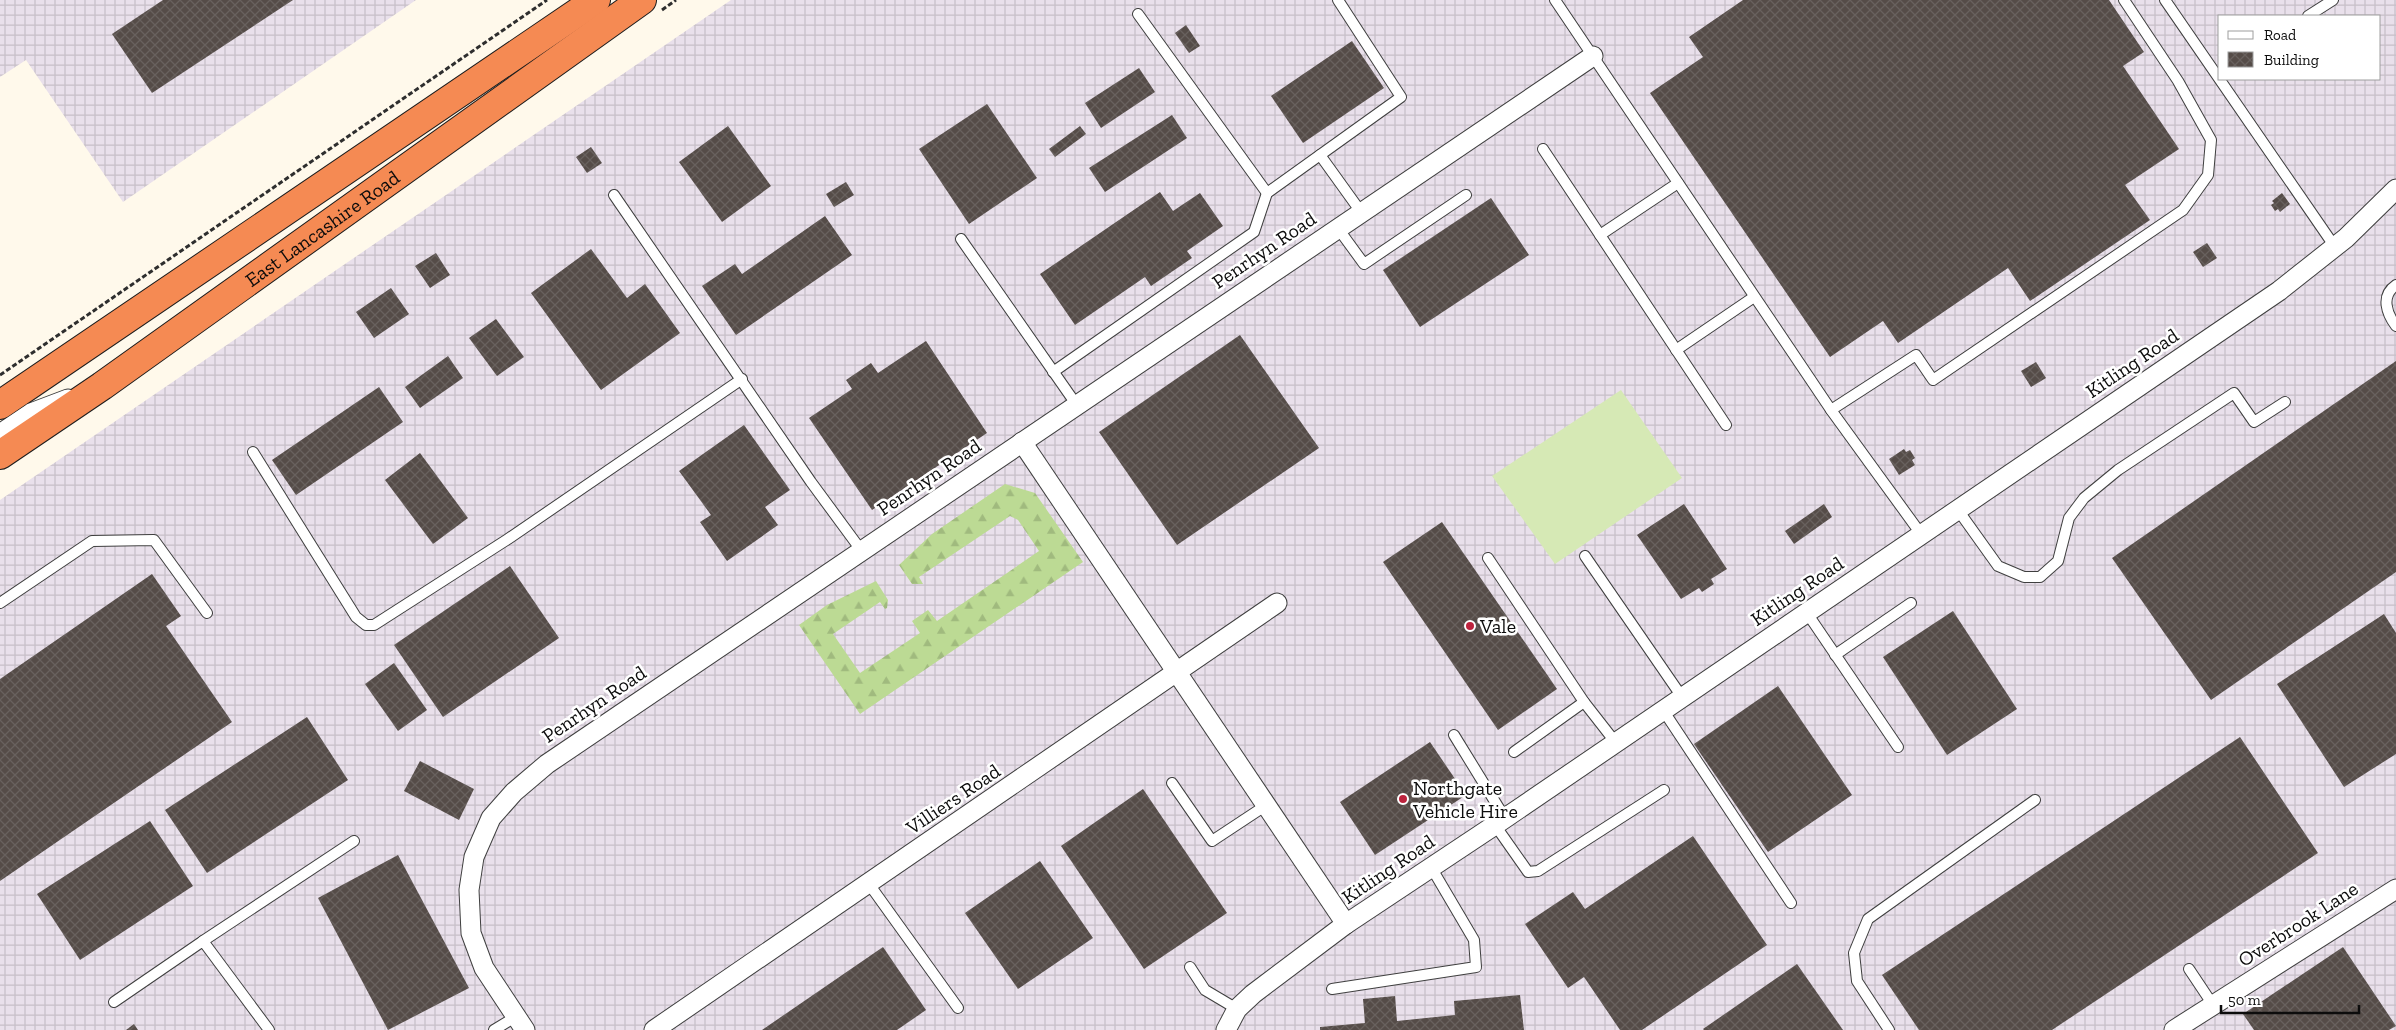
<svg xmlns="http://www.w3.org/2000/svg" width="2396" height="1030" viewBox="0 0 2396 1030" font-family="'Zilla Slab',serif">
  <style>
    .industrial { fill: url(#industrial-grid); fill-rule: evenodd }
    .grass { fill: #d6e9b5 }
    .forest { fill: url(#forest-firs) }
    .building { fill: url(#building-cross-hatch) }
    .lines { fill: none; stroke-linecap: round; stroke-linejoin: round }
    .lane-casing { stroke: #3f3f3f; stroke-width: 12 }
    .street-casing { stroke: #3f3f3f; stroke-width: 21 }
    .highway-casing { stroke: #1d1d1d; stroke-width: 30 }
    .path { stroke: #2e2e2e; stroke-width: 3; stroke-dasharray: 5 2.5; stroke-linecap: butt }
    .lane { stroke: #fff; stroke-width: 10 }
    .street { stroke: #fff; stroke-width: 19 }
    .highway { stroke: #f58a53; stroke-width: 28 }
    .poi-dot { fill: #bd233d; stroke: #fff; stroke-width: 2 }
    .labels { text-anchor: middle; stroke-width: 5; stroke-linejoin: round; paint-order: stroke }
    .street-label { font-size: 20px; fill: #0c0c0c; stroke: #fff }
    .poi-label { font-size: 20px; fill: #0c0c0c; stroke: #fff; text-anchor: start }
  </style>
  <defs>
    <pattern id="industrial-grid" width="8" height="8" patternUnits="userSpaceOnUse" patternTransform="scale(1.25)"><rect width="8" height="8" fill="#e9e0eb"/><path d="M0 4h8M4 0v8" fill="none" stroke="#c7bfc8"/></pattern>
    <pattern id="forest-firs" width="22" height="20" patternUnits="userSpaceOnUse" patternTransform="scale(1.25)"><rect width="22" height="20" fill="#bcda94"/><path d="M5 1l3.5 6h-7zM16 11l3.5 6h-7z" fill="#a0ba7e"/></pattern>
    <pattern id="building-cross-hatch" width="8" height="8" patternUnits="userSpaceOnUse" patternTransform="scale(1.25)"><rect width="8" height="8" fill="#554c48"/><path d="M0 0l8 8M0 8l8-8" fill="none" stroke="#68615e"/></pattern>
  </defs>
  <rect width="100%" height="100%" fill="#fff9eb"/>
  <!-- industrial -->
  <g class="industrial">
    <path d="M0,0H416L123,202L26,60L0,77Z"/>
    <path d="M731,0H2396V1030H0V500ZM2220,16H2380V79H2220Z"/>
  </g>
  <!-- grass -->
  <path class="grass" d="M1621,390L1682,478L1555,564L1492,476Z"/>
  <!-- forest -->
  <path class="forest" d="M1005,484L1035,493L1083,562L860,714L799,625L827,605L876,581L888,600L887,608L885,609L880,602L833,634L860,673L920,633L912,621L928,610L937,621L1039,551L1018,520L1010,516L919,577L923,584H912L899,565L932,534Z"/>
  <!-- building -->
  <g class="building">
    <path d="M163,0H293L152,93L112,34Z"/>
    <path d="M1743,0H2109L2144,52L2123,66L2179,149L2125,185L2150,220L2030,301L2008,268L1898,343L1883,321L1830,357L1650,93L1703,57L1689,37Z"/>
    <path d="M1186,25L1200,46L1189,53L1175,33Z"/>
    <path d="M1352,41L1384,88L1303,143L1271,96Z"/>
    <path d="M1139,68L1155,92L1101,128L1085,103Z"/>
    <path d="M987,104L1037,178L969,224L919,149Z"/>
    <path d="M1172,115L1187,138L1105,192L1089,168Z"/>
    <path d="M728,126L771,186L722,222L679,162Z"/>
    <path d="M1080,126L1086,134L1055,157L1049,149Z"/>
    <path d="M591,147L602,163L587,173L576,157Z"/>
    <path d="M846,182L854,195L834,207L826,194Z"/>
    <path d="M1160,192L1173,211L1200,193L1223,226L1187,251L1192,258L1151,286L1145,277L1075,325L1040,274Z"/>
    <path d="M2282,193L2290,204L2280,212L2278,209L2275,211L2271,205L2274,203L2272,201Z"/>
    <path d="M1491,198L1529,255L1420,327L1383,270Z"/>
    <path d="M825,216L852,255L736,335L702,286L735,264L742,274Z"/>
    <path d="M2207,243L2217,258L2203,267L2193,252Z"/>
    <path d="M591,249L627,298L645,284L680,333L601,390L531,293Z"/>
    <path d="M436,253L450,275L430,288L415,266Z"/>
    <path d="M391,288L409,314L374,338L356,312Z"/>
    <path d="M496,319L524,357L497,376L469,338Z"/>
    <path d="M1240,335L1319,448L1177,545L1099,432Z"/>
    <path d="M926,341L987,433L872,510L809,418L852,389L846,380L871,363L878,373Z"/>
    <path d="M448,356L463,378L420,408L405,387Z"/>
    <path d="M2396,361V572L2211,700L2112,558Z"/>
    <path d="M2036,362L2046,378L2031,387L2021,371Z"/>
    <path d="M379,387L403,422L296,495L272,460Z"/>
    <path d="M744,425L790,490L765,507L778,525L727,561L700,522L711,515L679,471Z"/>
    <path d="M1904,449L1906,452L1910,450L1915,458L1912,460L1915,465L1899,475L1889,459Z"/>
    <path d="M420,453L468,518L433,544L385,480Z"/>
    <path d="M1684,504L1727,569L1711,579L1714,584L1702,592L1699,588L1681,599L1637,535Z"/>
    <path d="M1824,504L1832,517L1794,544L1785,531Z"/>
    <path d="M1442,522L1557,689L1498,730L1383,562Z"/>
    <path d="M510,566L559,638L443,717L394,645Z"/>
    <path d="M152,574L181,616L166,626L232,722L0,881V679Z"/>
    <path d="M1953,611L2017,709L1947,755L1883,657Z"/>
    <path d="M2384,614L2396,633V754L2344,787L2277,684Z"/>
    <path d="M394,663L427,710L398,731L365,684Z"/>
    <path d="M1778,686L1852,795L1768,852L1694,744Z"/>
    <path d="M307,717L348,780L207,873L165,810Z"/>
    <path d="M2240,737L2318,853L2052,1030H1919L1882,975Z"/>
    <path d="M1430,742L1466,795L1375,855L1340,802Z"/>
    <path d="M420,761L474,789L459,820L404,791Z"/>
    <path d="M1143,789L1227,913L1144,969L1061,846Z"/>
    <path d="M150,821L193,886L80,960L37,894Z"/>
    <path d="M1693,836L1767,945L1642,1030H1620L1584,977L1568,988L1525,924L1573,892L1585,909Z"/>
    <path d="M398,855L469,988L388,1030L318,898Z"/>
    <path d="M1040,861L1093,938L1018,989L965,913Z"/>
    <path d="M883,947L926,1010L897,1030H762Z"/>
    <path d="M2343,947L2396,1026L2389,1030H2254L2243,1014Z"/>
    <path d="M1797,964L1843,1030H1704L1703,1029Z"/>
    <path d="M1520,995L1524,1030H1320V1027L1365,1023L1363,999L1395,996L1397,1021L1455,1015L1454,1001Z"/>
    <path d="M134,1024L138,1030H126Z"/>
  </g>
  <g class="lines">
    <!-- lane casing -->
    <g class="lane-casing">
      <g id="lane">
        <path d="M1555,0L1831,410L1916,355L1933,380L2183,210L2208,175L2211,140L2178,81L2124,0"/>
        <path d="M2165,0L2335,247"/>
        <path d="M1138,14L1267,193"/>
        <path d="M2308,16L2333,0"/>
        <path d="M1543,149L1726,425"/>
        <path d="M1320,155L1361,212"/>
        <path d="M614,195L811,482L861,550"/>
        <path d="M1337,227L1364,264L1466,195"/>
        <path d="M1600,235L1678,183"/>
        <path d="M961,239L1076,404"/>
        <path d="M2396,285C2380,296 2387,314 2396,326"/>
        <path d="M1676,350L1754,297"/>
        <path d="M1053,372L1254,232L1267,193L1401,97L1338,0"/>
        <path d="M1831,410L1921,534"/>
        <path d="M253,452L356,617L366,625H374L508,539L742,379"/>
        <path d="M1958,510L1998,566L2024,577H2040L2058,561L2069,518L2084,498L2118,470L2234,393L2254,422L2285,402"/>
        <path d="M1585,556L1682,697"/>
        <path d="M1488,558L1584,702L1616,743"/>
        <path d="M0,603L92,541L154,540L207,613"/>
        <path d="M1807,613L1898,747"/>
        <path d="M1835,655L1911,603"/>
        <path d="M1663,710L1791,903"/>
        <path d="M1454,735L1505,818"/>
        <path d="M1514,752L1584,702"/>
        <path d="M1172,783L1212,841L1265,806"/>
        <path d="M1495,825L1528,872L1538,871L1664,790"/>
        <path d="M869,884L958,1008"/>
        <path d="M203,941L354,841"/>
        <path d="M1190,967L1205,990L1237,1009"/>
        <path d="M2189,969L2213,1005"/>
        <path d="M1332,989L1476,967L1474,940L1431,867"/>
        <path d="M114,1002L203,941L269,1030"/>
        <path d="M494,1030L517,1016"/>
        <path d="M1889,1030L1857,981L1854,953L1868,919L2035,800"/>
      </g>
    </g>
    <!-- street casing -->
    <g class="street-casing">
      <g id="street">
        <path d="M0,434L31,413L68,399"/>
        <path d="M1022,442L1346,924"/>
        <path d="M525,1030L484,968L471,933L469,890L474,857L491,818L514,792L547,764L1593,56"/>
        <path d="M654,1030L1277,603"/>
        <path d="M1226,1030L1237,1009L1253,994L1346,924L1495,825L2279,291L2346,238L2396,189"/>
        <path d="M2174,1030L2396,889"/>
      </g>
    </g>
    <!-- highway casing -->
    <g class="highway-casing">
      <g id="highway">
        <path d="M0,405L596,0"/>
        <path id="s1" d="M0,455L102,386L642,0"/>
      </g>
    </g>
    <!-- path -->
    <g class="path">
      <path d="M662,10L676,0"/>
      <path d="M0,375L547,0"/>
    </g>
    <!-- lane -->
    <use href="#lane" class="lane"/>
    <!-- street -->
    <use href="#street" class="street"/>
    <!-- highway -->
    <use href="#highway" class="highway"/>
  </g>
  <!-- markers -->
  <g class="poi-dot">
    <circle cx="1470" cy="626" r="5"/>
    <circle cx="1403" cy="799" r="5"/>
  </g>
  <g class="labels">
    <!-- street labels -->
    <g class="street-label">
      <text dy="7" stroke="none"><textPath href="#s1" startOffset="394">East Lancashire Road</textPath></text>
      <text transform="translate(1264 250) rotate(-34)" y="7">Penrhyn Road</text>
      <text transform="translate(2132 363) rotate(-34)" y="7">Kitling Road</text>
      <text transform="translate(929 477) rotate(-34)" y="7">Penrhyn Road</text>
      <text transform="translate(1797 591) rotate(-34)" y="7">Kitling Road</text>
      <text transform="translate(594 704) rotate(-34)" y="7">Penrhyn Road</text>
      <text transform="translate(953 799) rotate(-34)" y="7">Villiers Road</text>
      <text transform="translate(1388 869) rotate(-34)" y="7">Kitling Road</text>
      <text transform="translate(2298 924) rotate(-33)" y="7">Overbrook Lane</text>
    </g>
    <!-- poi labels -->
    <g class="poi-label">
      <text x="1480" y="633">Vale</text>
      <text x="1413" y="795">Northgate<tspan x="1413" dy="23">Vehicle Hire</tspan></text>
    </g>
  </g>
  <!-- legend -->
  <rect x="2218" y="15" width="162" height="65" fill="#ffffff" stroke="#9e9e9e"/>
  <rect x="2228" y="31" width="25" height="8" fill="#ffffff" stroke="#9e9e9e"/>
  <text x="2264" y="40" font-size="15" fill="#0c0c0c">Road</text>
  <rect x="2228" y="52" width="25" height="15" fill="url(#building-cross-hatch)" stroke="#9e9e9e"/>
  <text x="2264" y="65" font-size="15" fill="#0c0c0c">Building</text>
  <!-- scale -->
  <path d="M2221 1005v8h138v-8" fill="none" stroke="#0c0c0c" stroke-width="2.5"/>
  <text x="2228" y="1005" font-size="15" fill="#0c0c0c" stroke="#ffffff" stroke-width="4" paint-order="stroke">50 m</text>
</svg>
